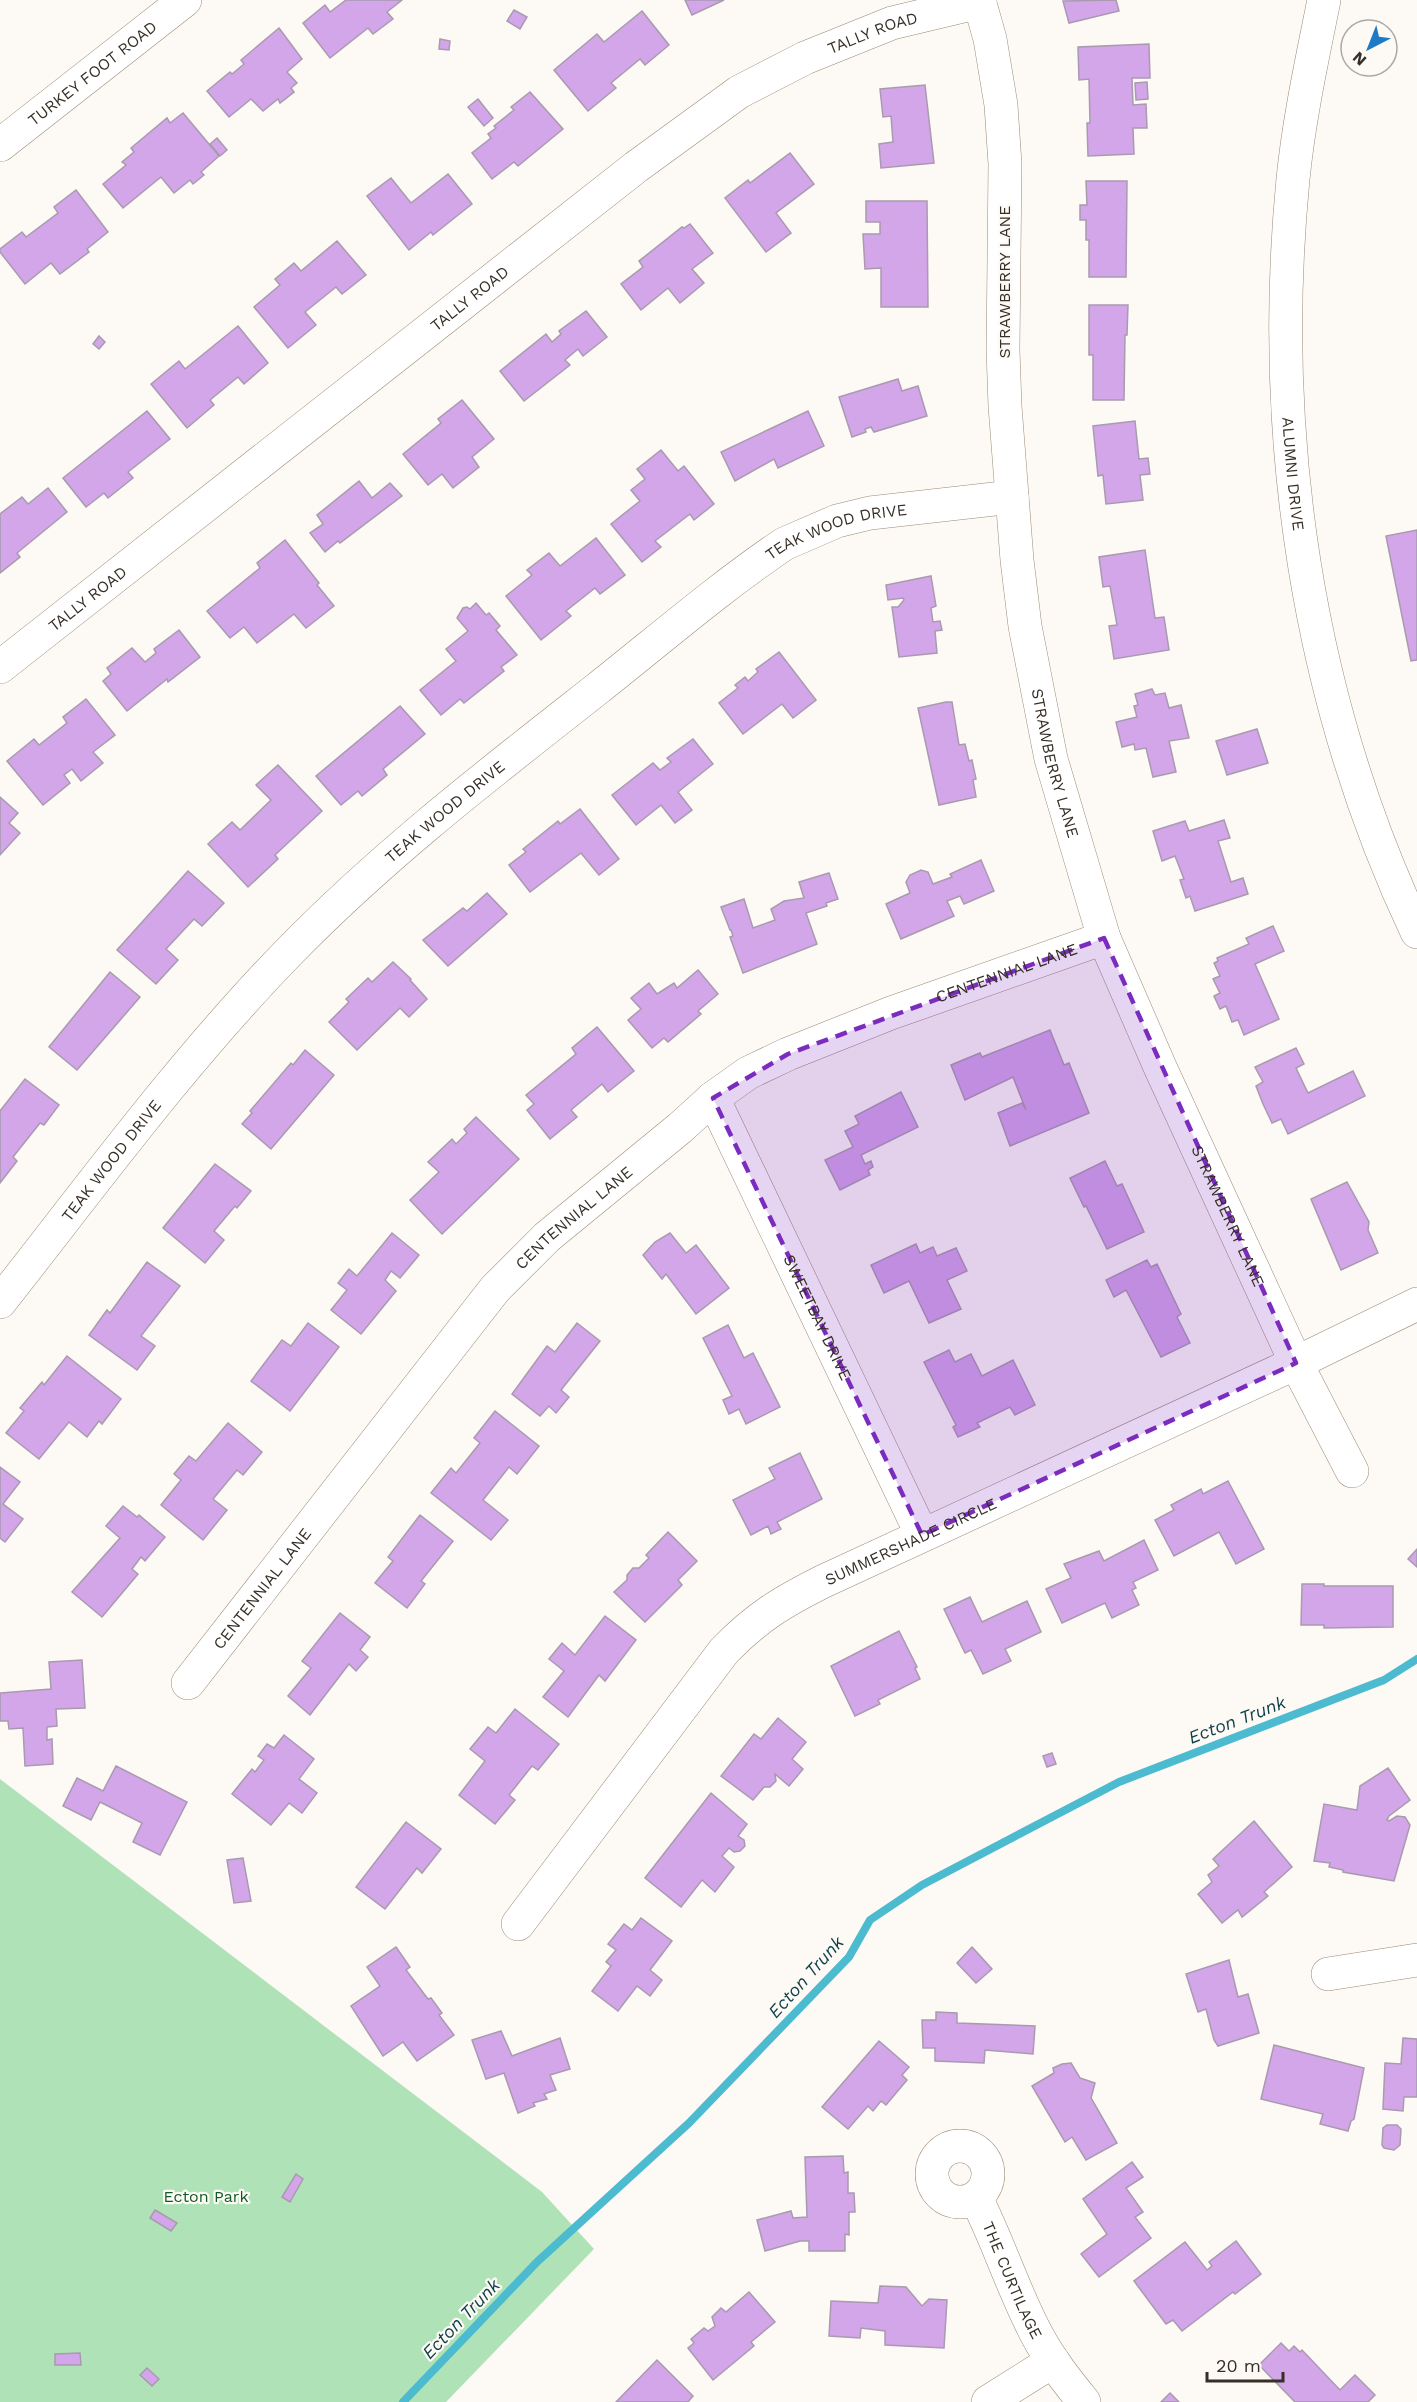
<svg xmlns="http://www.w3.org/2000/svg" width="1417" height="2402" viewBox="0 0 1417 2402" font-family="'Work Sans',sans-serif">
  <style>
    .green { fill: #afe2b6 }
    .lines { fill: none; stroke-linecap: round; stroke-linejoin: round }
    .stream { stroke: #4cbbd0; stroke-width: 8 }
    .building { fill: #d2a6e9; stroke: #a99ab0; stroke-width: 1.5 }
    .minor-casing { stroke: #9c8a77; stroke-width: 34 }
    .major-casing { stroke: #9c8a77; stroke-width: 34 }
    .minor { stroke: #fff; stroke-width: 33 }
    .major { stroke: #fff; stroke-width: 33 }
    .marked { fill: #7b2cbf; fill-opacity: 0.2; stroke: #7b2cbf; stroke-width: 4.5; stroke-dasharray: 12 8; stroke-linejoin: round }
    .labels { text-anchor: middle; stroke-width: 4.5; stroke-linejoin: round; paint-order: stroke }
    .street-label { font-size: 16px; fill: #362f27; stroke: #fdf9f5 }
    .park-label { font-size: 16px; fill: #115a27; stroke: #fdf9f5 }
    .water-label { font-size: 18px; font-style: italic; fill: #0c3f48; stroke: #fdf9f5 }
  </style>
  <rect width="100%" height="100%" fill="#fdf9f5"/>
  <!-- green -->
  <path class="green" d="M0,1779L542,2192L594,2249L446,2402H0Z"/>
  <g class="lines">
    <!-- stream -->
    <path class="stream" d="M403,2402L537,2262L689,2123L849,1957L870,1920L922,1885L1119,1782L1384,1680L1417,1659"/>
  </g>
  <!-- building -->
  <g class="building">
    <path d="M346,0H402L387,12L393,19L373,34L368,28L330,58L303,23L325,5L330,12Z"/>
    <path d="M685,0H724L692,15Z"/>
    <path d="M1116,0L1119,11L1069,23L1063,1Z"/>
    <path d="M514,10L527,17L520,29L507,21Z"/>
    <path d="M642,11L669,45L645,65L640,59L611,83L616,88L588,111L554,70L597,34L604,42Z"/>
    <path d="M279,28L302,59L287,72L297,83L291,88L294,92L280,103L278,99L263,111L251,99L229,117L207,91L230,72L232,74L244,64L241,60Z"/>
    <path d="M440,39L450,41L449,50L439,49Z"/>
    <path d="M1149,44L1150,78H1132L1133,105L1146,104L1147,128H1133L1134,154L1088,156L1087,123H1090L1089,79L1079,80L1078,47Z"/>
    <path d="M1147,82L1148,99L1136,100L1135,83Z"/>
    <path d="M925,85L934,163L881,168L879,144L893,142L891,116L883,117L880,89Z"/>
    <path d="M530,92L563,129L518,166L514,162L492,179L472,153L491,138L488,134L496,128L494,126L514,110L511,107Z"/>
    <path d="M478,99L493,118L484,126L468,107Z"/>
    <path d="M183,113L219,156L201,172L204,175L193,184L190,180L174,193L161,177L123,208L103,184L126,165L122,162L134,152L131,148L167,118L170,123Z"/>
    <path d="M217,138L227,150L220,156L210,144Z"/>
    <path d="M790,153L814,184L776,213L791,233L766,252L725,198L748,180L750,183Z"/>
    <path d="M448,174L472,204L433,235L431,232L409,250L367,196L391,178L411,203Z"/>
    <path d="M1086,181H1127L1126,277H1089V240H1086V220H1080V205H1087Z"/>
    <path d="M76,190L108,232L87,249L89,252L60,274L51,263L25,284L0,252V249L22,232L26,237L58,213L54,207Z"/>
    <path d="M866,201H927L928,307H881V268L865,269L863,234H880V222H866Z"/>
    <path d="M690,224L713,253L692,269L704,283L680,303L668,288L641,310L621,284L643,267L639,261L682,227L684,228Z"/>
    <path d="M337,241L366,275L342,294L336,287L305,312L316,325L288,348L254,307L280,285L275,279L294,263L301,271Z"/>
    <path d="M1089,305H1128L1127,335H1125L1124,400H1093V355H1089Z"/>
    <path d="M586,311L607,337L583,356L578,349L565,360L570,365L524,401L500,371L546,334L552,342L561,334L559,331Z"/>
    <path d="M238,326L268,363L244,384L238,377L210,400L214,405L187,428L151,384L179,361L185,369Z"/>
    <path d="M99,336L105,342L99,349L93,344Z"/>
    <path d="M898,379L902,391L918,386L927,416L874,432L871,427L865,429L866,432L852,437L839,397Z"/>
    <path d="M462,400L494,439L472,457L479,467L453,488L442,474L428,485L403,454L441,423L438,419Z"/>
    <path d="M147,411L170,439L128,472L133,478L108,498L104,493L86,507L63,478Z"/>
    <path d="M808,411L824,446L778,468L774,459L735,481L721,452Z"/>
    <path d="M1135,421L1139,459L1148,458L1150,474L1140,475L1143,500L1106,504L1103,475L1098,476L1093,426Z"/>
    <path d="M661,450L678,471L684,466L714,504L694,520L690,514L655,541L661,547L642,562L611,524L640,501L631,490L645,479L637,469Z"/>
    <path d="M359,481L372,498L390,483L402,496L340,543L338,541L325,552L310,533L323,524L317,515Z"/>
    <path d="M48,488L67,512L17,553L20,557L0,573V514L22,497L28,504Z"/>
    <path d="M1417,530V660L1411,661L1386,536Z"/>
    <path d="M596,538L625,575L600,594L595,588L566,611L571,616L541,640L506,596L532,575L527,570L549,553L560,566Z"/>
    <path d="M285,540L319,583L317,585L334,606L306,628L294,614L257,643L244,627L230,638L207,611L260,568L257,563Z"/>
    <path d="M1145,550L1155,618L1164,617L1169,650L1114,659L1109,626L1117,625L1110,586L1103,587L1099,557Z"/>
    <path d="M931,576L936,606L931,608L933,622L940,621L942,630L935,631L937,653L899,657L892,607H898L904,600L903,598L888,600L886,585Z"/>
    <path d="M476,603L486,615L489,613L500,626L496,630L517,655L501,667L504,671L464,703L460,699L441,715L420,690L456,661L446,649L468,631L457,618L463,608L467,607L470,609Z"/>
    <path d="M179,630L200,657L168,682L167,679L127,711L103,681L111,674L107,668L132,648L145,662L156,653L154,649Z"/>
    <path d="M779,652L816,700L793,718L782,704L743,734L719,703L738,688L735,685L745,677L748,681L758,672L756,669Z"/>
    <path d="M1152,689L1155,695L1165,693L1169,708L1181,705L1189,738L1169,741L1176,772L1153,777L1146,748L1135,750L1134,744L1122,747L1116,722L1137,717L1134,706L1138,705L1135,694Z"/>
    <path d="M86,699L115,735L93,752L103,763L81,781L72,769L64,775L70,783L43,805L7,761L34,739L39,745L67,723L63,717Z"/>
    <path d="M946,702H952L959,745L965,744L969,761L972,760L976,779L973,780L976,797L939,805L918,708Z"/>
    <path d="M400,706L425,734L383,769L387,775L362,796L358,791L341,805L316,776Z"/>
    <path d="M1257,729L1268,763L1227,775L1216,741Z"/>
    <path d="M693,739L713,764L678,792L692,810L675,823L661,805L636,825L612,795L653,763L660,770L671,762L667,758Z"/>
    <path d="M278,765L322,811L275,855L278,859L248,887L208,844L232,822L240,830L271,800L256,785Z"/>
    <path d="M0,797L18,813L9,823L20,833L0,855Z"/>
    <path d="M580,809L619,859L599,875L581,853L530,892L509,865L526,852L523,849L558,821L560,824Z"/>
    <path d="M1224,820L1230,838L1218,841L1231,882L1243,878L1248,894L1195,911L1190,896L1186,898L1180,880L1184,879L1175,856L1162,861L1153,831L1185,821L1189,831Z"/>
    <path d="M981,860L994,891L964,904L960,896L947,901L954,916L901,939L886,904L910,893L906,882L910,875L921,870L928,872L933,884L952,877L950,874Z"/>
    <path d="M188,871L224,903L202,926L194,919L166,949L178,960L156,984L117,950Z"/>
    <path d="M829,873L838,899L826,903L827,906L806,913L817,944L743,973L730,937L733,936L731,930H730L721,907L744,899L753,928L775,920L771,909L784,901L804,898L799,882Z"/>
    <path d="M487,893L507,914L448,966L423,940L463,908L467,911Z"/>
    <path d="M1273,926L1284,951L1255,964L1279,1019L1244,1035L1238,1020L1232,1022L1226,1006L1220,1009L1214,996L1220,993L1213,979L1220,976L1214,963L1218,961L1217,958L1249,944L1246,938Z"/>
    <path d="M393,962L411,979L410,980L427,999L409,1017L400,1008L357,1050L329,1022L349,1002L346,999L368,978L372,982Z"/>
    <path d="M698,970L718,994L698,1011L701,1014L668,1042L664,1038L652,1048L628,1020L641,1009L631,998L649,983L657,994L674,983L677,988Z"/>
    <path d="M110,972L140,997L77,1070L49,1047Z"/>
    <path d="M597,1027L634,1071L608,1092L602,1084L571,1110L577,1117L550,1139L527,1110L534,1104L526,1095L576,1054L572,1048Z"/>
    <path d="M1050,1030L1064,1065L1069,1063L1089,1113L1010,1146L998,1113L1022,1103L1026,1110L1013,1077L965,1100L951,1065L980,1053L982,1057Z"/>
    <path d="M1296,1048L1304,1064L1296,1068L1308,1093L1353,1071L1365,1096L1288,1134L1281,1119L1272,1123L1263,1104L1256,1086L1263,1082L1255,1067Z"/>
    <path d="M305,1050L334,1075L271,1149L242,1124L252,1113L250,1111L291,1063L293,1065Z"/>
    <path d="M25,1079L59,1105L44,1125L40,1123L13,1157L17,1161L0,1183V1111Z"/>
    <path d="M901,1092L918,1127L861,1155L865,1164L871,1161L873,1167L868,1170L870,1175L840,1190L825,1160L853,1147L845,1131L859,1124L855,1116Z"/>
    <path d="M476,1117L519,1159L442,1234L410,1200L439,1172L428,1162L452,1139L456,1144L467,1133L464,1129Z"/>
    <path d="M1105,1161L1117,1186L1122,1184L1144,1232L1107,1249L1086,1206L1084,1207L1070,1178Z"/>
    <path d="M215,1164L251,1191L237,1208L235,1206L214,1231L224,1240L205,1263L163,1228Z"/>
    <path d="M1347,1182L1369,1222L1368,1230L1378,1253L1341,1270L1311,1199Z"/>
    <path d="M392,1233L419,1255L400,1278L391,1271L385,1280L396,1291L361,1334L331,1310L347,1290L338,1283L349,1269L357,1276Z"/>
    <path d="M670,1233L686,1253L696,1245L729,1288L696,1314L666,1274L662,1279L643,1255L655,1242Z"/>
    <path d="M916,1244L920,1253L933,1247L937,1256L956,1248L967,1271L947,1280L961,1309L929,1323L909,1281L884,1293L871,1265Z"/>
    <path d="M1147,1260L1151,1267L1157,1264L1181,1314L1177,1317L1190,1343L1161,1357L1126,1290L1114,1297L1106,1280Z"/>
    <path d="M147,1262L180,1286L141,1336L155,1346L137,1370L89,1335L107,1310L110,1313Z"/>
    <path d="M308,1323L339,1347L290,1411L251,1381L282,1340L291,1346Z"/>
    <path d="M577,1323L600,1341L561,1390L569,1397L556,1413L549,1406L540,1416L512,1394L547,1346L555,1352Z"/>
    <path d="M728,1325L744,1358L753,1353L780,1407L746,1424L739,1409L729,1414L723,1400L732,1396L703,1338Z"/>
    <path d="M949,1350L955,1362L971,1354L982,1376L1013,1360L1035,1405L1015,1415L1010,1407L977,1423L980,1427L958,1437L953,1427L956,1425L924,1362Z"/>
    <path d="M67,1356L121,1399L102,1424L99,1421L87,1437L69,1422L39,1459L6,1433L24,1411L20,1408L42,1382L44,1385Z"/>
    <path d="M495,1411L539,1446L517,1474L509,1467L483,1500L508,1520L491,1540L431,1493L451,1468L456,1473L480,1443L474,1438Z"/>
    <path d="M228,1423L262,1452L243,1475L237,1470L213,1499L227,1510L203,1540L161,1505L181,1480L174,1474L189,1456L196,1461Z"/>
    <path d="M800,1453L822,1499L777,1522L781,1529L771,1534L768,1526L751,1535L733,1500L775,1479L769,1468Z"/>
    <path d="M0,1467L20,1482L3,1504L23,1519L5,1542L0,1538Z"/>
    <path d="M1228,1481L1264,1549L1236,1564L1219,1532L1174,1556L1155,1520L1174,1510L1171,1505L1201,1489L1203,1494Z"/>
    <path d="M123,1506L137,1517L139,1515L165,1537L145,1561L141,1557L132,1569L138,1574L102,1617L72,1592L120,1538L106,1526Z"/>
    <path d="M420,1515L453,1541L421,1581L425,1584L407,1608L375,1583L393,1561L388,1557Z"/>
    <path d="M668,1532L697,1561L678,1580L682,1585L645,1622L614,1592L627,1580V1575L633,1568H639L649,1558L646,1555Z"/>
    <path d="M1144,1540L1158,1570L1133,1582L1136,1588L1132,1590L1139,1605L1112,1618L1105,1603L1062,1623L1046,1589L1071,1578L1064,1564L1099,1551L1104,1561Z"/>
    <path d="M1417,1549V1567L1408,1559Z"/>
    <path d="M1302,1584H1324V1586H1393V1627L1324,1628V1625H1301Z"/>
    <path d="M970,1597L982,1622L1027,1601L1041,1632L1005,1649L1011,1661L983,1674L971,1650L965,1653L944,1609Z"/>
    <path d="M340,1613L370,1637L360,1650L368,1657L356,1671L349,1664L310,1715L288,1696L311,1668L302,1661Z"/>
    <path d="M605,1616L636,1640L605,1681L599,1675L568,1717L543,1697L564,1671L549,1659L562,1643L575,1655Z"/>
    <path d="M899,1631L917,1667L915,1668L920,1679L878,1700L880,1704L855,1716L831,1666Z"/>
    <path d="M82,1660L85,1708L56,1709L57,1726L47,1727V1740L52,1739L53,1764L25,1766L23,1728L9,1729L8,1721H0V1693L51,1689L49,1662Z"/>
    <path d="M515,1709L559,1744L538,1770L532,1766L509,1795L515,1800L495,1824L459,1795L485,1761L470,1749L488,1727L496,1733Z"/>
    <path d="M778,1718L806,1742L792,1759L803,1769L789,1786L775,1774L776,1781L770,1787H764L753,1800L721,1776L754,1734L761,1739Z"/>
    <path d="M284,1735L314,1759L299,1779L317,1793L302,1813L289,1803L271,1825L232,1794L252,1769L255,1772L264,1760L258,1756L267,1744L274,1748Z"/>
    <path d="M1052,1753L1056,1764L1047,1767L1043,1756Z"/>
    <path d="M116,1766L187,1802L160,1855L133,1842L142,1823L100,1802L91,1820L63,1806L77,1778L103,1791Z"/>
    <path d="M1388,1768L1410,1800L1389,1816L1387,1820L1389,1821L1397,1816L1405,1817L1410,1825L1394,1881L1343,1872V1870L1329,1867L1330,1863L1314,1861L1324,1804L1357,1810L1360,1786Z"/>
    <path d="M711,1793L747,1824L738,1836L744,1840L745,1846L740,1851L734,1852L729,1848L722,1856L734,1867L715,1892L702,1880L681,1907L645,1878Z"/>
    <path d="M1254,1821L1292,1867L1264,1892L1268,1896L1242,1917L1238,1910L1222,1923L1198,1894L1212,1882L1208,1875L1219,1866L1213,1859Z"/>
    <path d="M406,1822L441,1849L422,1873L417,1868L385,1909L356,1887Z"/>
    <path d="M243,1858L251,1901L234,1903L227,1860Z"/>
    <path d="M641,1918L672,1941L650,1970L662,1980L650,1996L637,1986L618,2011L592,1991L611,1966L606,1962L616,1950L608,1944L624,1924L632,1930Z"/>
    <path d="M396,1947L410,1967L406,1970L428,1999L431,1998L442,2013L439,2015L454,2035L417,2061L403,2042L383,2056L351,2006L380,1986L367,1967Z"/>
    <path d="M972,1947L992,1969L976,1983L957,1963Z"/>
    <path d="M1229,1960L1238,1997L1248,1994L1259,2033L1218,2046L1214,2040L1206,2009L1198,2012L1186,1974Z"/>
    <path d="M936,2012L957,2013V2023L1035,2026L1033,2054L985,2050L984,2063L935,2061V2048H923L922,2020H936Z"/>
    <path d="M501,2031L512,2056L560,2038L570,2069L550,2075L556,2090L544,2094L547,2099L533,2103L535,2106L518,2113L504,2073L486,2079L472,2040Z"/>
    <path d="M1403,2038L1417,2039V2097H1404L1403,2111L1383,2109L1385,2063L1401,2064Z"/>
    <path d="M879,2041L909,2067L902,2075L907,2080L886,2105L881,2101L873,2111L868,2106L848,2129L822,2107Z"/>
    <path d="M1274,2045L1364,2068L1354,2119L1351,2121L1348,2131L1320,2124L1323,2114L1261,2099Z"/>
    <path d="M1071,2063L1080,2078L1095,2083L1091,2098L1117,2143L1086,2160L1072,2137L1065,2142L1032,2086L1054,2073L1053,2068L1062,2064Z"/>
    <path d="M1387,2125H1397L1401,2129L1400,2145L1394,2150L1384,2148L1382,2145L1383,2128Z"/>
    <path d="M843,2156L844,2173L848,2172V2193H854L855,2212H849V2235L845,2234V2251H809V2241H800L765,2251L757,2220L791,2211L793,2218L807,2217L805,2157Z"/>
    <path d="M1132,2162L1143,2177L1126,2188L1143,2212L1135,2217L1151,2238L1099,2277L1081,2254L1107,2234L1083,2199Z"/>
    <path d="M296,2174L303,2179L290,2202L282,2197Z"/>
    <path d="M155,2210L177,2223L171,2231L150,2218Z"/>
    <path d="M1236,2241L1261,2274L1235,2294L1233,2292L1182,2331L1173,2320L1166,2324L1134,2281L1185,2242L1207,2270L1212,2266L1209,2262Z"/>
    <path d="M880,2286L906,2287L922,2306L929,2299L947,2300L944,2348L885,2345V2331L861,2328L860,2338L829,2336L831,2301L878,2303Z"/>
    <path d="M749,2292L775,2322L751,2342L754,2346L713,2380L688,2348L694,2343L691,2339L704,2328L708,2331L715,2326L712,2317L721,2308L726,2312Z"/>
    <path d="M1281,2343L1289,2351L1294,2346L1300,2352L1302,2350L1340,2390L1355,2375L1375,2395L1368,2402H1295L1259,2365Z"/>
    <path d="M80,2353L81,2365H55V2354Z"/>
    <path d="M657,2360L693,2396L688,2402H616Z"/>
    <path d="M147,2368L159,2379L152,2386L140,2375Z"/>
    <path d="M1170,2393L1179,2402H1161Z"/>
  </g>
  <g class="lines">
    <!-- minor casing -->
    <g class="minor-casing">
      <g id="minor">
        <path id="s1" d="M979,0L990,39L1001,105L1005,164L1003,350L1005,406L1017,560L1025,626L1051,759L1104,938L1160,1067L1296,1363L1352,1471"/>
        <path id="s2" d="M0,145L185,0"/>
        <path id="s3" d="M0,667L636,167L739,92L805,58L892,23L980,2"/>
        <path id="s4" d="M713,1098L922,1535"/>
        <path id="s5" d="M0,1302C93,1184 182,1062 287,954C382,856 490,773 597,689C659,640 719,588 784,544L837,521L870,513L1012,497"/>
        <path id="s6" d="M188,1683L495,1289L547,1237L680,1128L713,1098L748,1073L788,1054L891,1013L1104,938"/>
        <path id="s7" d="M518,1924L724,1651C757,1617 782,1602 824,1581L1296,1363L1417,1304"/>
        <path d="M1328,1974L1417,1960"/>
        <circle cx="960" cy="2174" r="28"/>
        <path id="s8" d="M976,2198C999,2243 1014,2293 1038,2337C1051,2361 1067,2381 1084,2402"/>
        <path d="M988,2402L1053,2361"/>
      </g>
    </g>
    <!-- major casing -->
    <g class="major-casing">
      <g id="major">
        <path id="s9" d="M1324,0C1312,60 1299,119 1293,179C1268,434 1307,700 1417,932"/>
      </g>
    </g>
    <!-- minor -->
    <use href="#minor" class="minor"/>
    <!-- major -->
    <use href="#major" class="major"/>
  </g>
  <!-- marked area -->
  <path class="marked" d="M1104,938L1296,1363L922,1535L713,1098L788,1054Z"/>
  <g class="labels">
    <!-- street labels -->
    <g class="street-label">
      <text dy="6" stroke="none"><textPath href="#s3" startOffset="1083">TALLY ROAD</textPath></text>
      <text dy="6" stroke="none"><textPath href="#s2" startOffset="117">TURKEY FOOT ROAD</textPath></text>
      <text transform="translate(1004 282) rotate(-90)" y="6">STRAWBERRY LANE</text>
      <text dy="6" stroke="none"><textPath href="#s3" startOffset="597">TALLY ROAD</textPath></text>
      <text dy="6" stroke="none"><textPath href="#s9" startOffset="477">ALUMNI DRIVE</textPath></text>
      <text dy="6" stroke="none"><textPath href="#s5" startOffset="1150">TEAK WOOD DRIVE</textPath></text>
      <text dy="6" stroke="none"><textPath href="#s3" startOffset="111">TALLY ROAD</textPath></text>
      <text dy="6" stroke="none"><textPath href="#s1" startOffset="770">STRAWBERRY LANE</textPath></text>
      <text dy="6" stroke="none"><textPath href="#s5" startOffset="664">TEAK WOOD DRIVE</textPath></text>
      <text dy="6" stroke="none"><textPath href="#s6" startOffset="1110">CENTENNIAL LANE</textPath></text>
      <text dy="6" stroke="none"><textPath href="#s5" startOffset="180">TEAK WOOD DRIVE</textPath></text>
      <text dy="6" stroke="none"><textPath href="#s1" startOffset="1256">STRAWBERRY LANE</textPath></text>
      <text dy="6" stroke="none"><textPath href="#s6" startOffset="606">CENTENNIAL LANE</textPath></text>
      <text dy="6" stroke="none"><textPath href="#s4" startOffset="243">SWEETBAY DRIVE</textPath></text>
      <text dy="6" stroke="none"><textPath href="#s7" startOffset="560">SUMMERSHADE CIRCLE</textPath></text>
      <text dy="6" stroke="none"><textPath href="#s6" startOffset="120">CENTENNIAL LANE</textPath></text>
      <text dy="6" stroke="none"><textPath href="#s8" startOffset="90">THE CURTILAGE</textPath></text>
    </g>
    <!-- park labels -->
    <g class="park-label">
      <text x="206" y="2202">Ecton Park</text>
    </g>
    <!-- water labels -->
    <g class="water-label">
      <text transform="translate(1237 1720) rotate(-21)" y="6">Ecton Trunk</text>
      <text transform="translate(806 1977) rotate(-48)" y="6">Ecton Trunk</text>
      <text transform="translate(461 2319) rotate(-46)" y="6">Ecton Trunk</text>
    </g>
  </g>
  <!-- north arrow -->
  <g transform="translate(1369 48) rotate(222)"><circle r="28" fill="#fdf9f5" stroke="#ada8a3" stroke-width="1.5"/>
  <path d="M0-4.5L10 22L0 15L-10 22Z" fill="#1c7ac7"/>
  <text y="-9" font-size="16" font-weight="bold" text-anchor="middle" fill="#362f27">N</text>
  </g>
  <!-- scale -->
  <path d="M1207 2372v9h76v-9" fill="none" stroke="#362f27" stroke-width="3"/>
  <text x="1216" y="2372" font-size="18" fill="#362f27" stroke="#fdf9f5" stroke-width="4.5" paint-order="stroke">20 m</text>
</svg>
